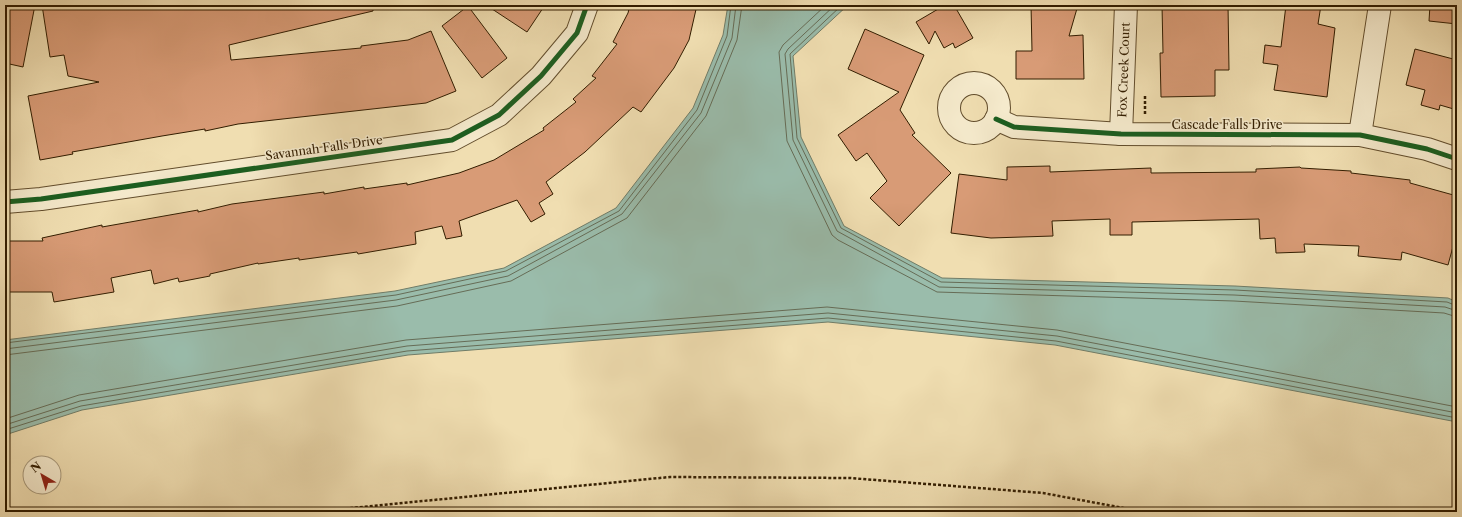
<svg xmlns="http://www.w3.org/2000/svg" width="1462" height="517" viewBox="0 0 1462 517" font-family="'Libre Caslon Text',serif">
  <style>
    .water { fill: #9abcab; stroke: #707c67 }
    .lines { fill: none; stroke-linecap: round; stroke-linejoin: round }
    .shore { stroke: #666c56; stroke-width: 1 }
    .building { fill: #d89b76; stroke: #321d00 }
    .minor-casing { stroke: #624d2c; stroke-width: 24 }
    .path { stroke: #321d00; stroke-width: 2.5; stroke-dasharray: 3 2; stroke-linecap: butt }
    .minor { stroke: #f5eacc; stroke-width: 22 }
    .cycleway-casing { stroke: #f5eacc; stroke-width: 8 }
    .cycleway { stroke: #1b5e20; stroke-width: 5 }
    .labels { text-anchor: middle; stroke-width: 3; stroke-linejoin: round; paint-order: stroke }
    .street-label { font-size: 12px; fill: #321d00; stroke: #f5eacc }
  </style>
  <rect width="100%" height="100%" fill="#f0deb1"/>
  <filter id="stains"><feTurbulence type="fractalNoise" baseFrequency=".005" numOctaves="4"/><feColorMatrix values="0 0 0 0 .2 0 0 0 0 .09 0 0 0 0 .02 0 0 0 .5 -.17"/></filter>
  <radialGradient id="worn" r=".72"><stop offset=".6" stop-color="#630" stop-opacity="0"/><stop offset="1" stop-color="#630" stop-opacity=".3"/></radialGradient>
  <!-- water -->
  <path class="water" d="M728,5H848L793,56L801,137L844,226L942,278L1235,286L1448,298L1457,302V422L1055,345L828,322L408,355L82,410L5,435V340L395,291L504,268L616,208L693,108L723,35Z"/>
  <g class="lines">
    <!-- shore -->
    <g class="shore">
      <path d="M826,5L783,45L779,52L787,141L832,235L838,240L937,292L1234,301L1444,313L1457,317"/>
      <path d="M835,5L788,49L785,54L793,140L837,231L939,287L1234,295L1445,307L1457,311"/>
      <path d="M842,5L790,54L797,138L841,228L941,282L1235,290L1447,302L1457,306"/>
      <path d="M5,343L396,295L506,271L619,211L697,110L727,36L731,5"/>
      <path d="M5,349L396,300L508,276L622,214L701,113L732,38L736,5"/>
      <path d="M5,355L397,306L511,281L627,218L706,116L737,40L742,5"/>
      <path d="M5,419L79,395L406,340L827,307L1057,330L1457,407"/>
      <path d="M5,425L80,401L407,346L828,313L1057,336L1457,413"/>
      <path d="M5,430L81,406L407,351L828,318L1056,341L1457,418"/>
    </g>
  </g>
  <!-- building -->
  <g class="building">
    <path d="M5,5H35L23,67L5,63Z"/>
    <path d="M42,5H373V11L229,45L231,60L361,48V46L408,40L431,31L456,91L426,103L238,124L205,131V129L162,136L72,152L73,154L40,160L28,96L99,82L68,76L64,55L50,57Z"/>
    <path d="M486,5H545L527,32Z"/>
    <path d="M630,5H697L689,40L674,68L641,112L633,107L585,152L546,182L553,194L539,203L545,214L531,222L517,200L459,221L462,236L446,239L442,226L415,232L416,244L358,254L357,252L299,260V258L258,264V263L210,274V276L179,282L178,278L154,284L151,270L111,278L114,292L54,302L52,292H5V241H43L42,238L102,225V227L198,210V212L232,204L324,192V194L364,187V189L407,183V185L459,173L494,160L544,130L543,128L576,102L573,99L596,78L592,76L617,44L613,42L628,13Z"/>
    <path d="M945,5H954L973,38L955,48L953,43L944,48L935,31L929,44L916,22Z"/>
    <path d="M1031,5H1078L1069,36L1083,35L1084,79H1016V51H1032Z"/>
    <path d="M1162,5H1228L1229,70H1215V96L1161,97L1160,53H1163Z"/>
    <path d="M1286,5H1321L1318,24L1335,28L1327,97L1274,90L1278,65L1263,63L1265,45L1281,47Z"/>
    <path d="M1430,5H1457V24L1429,21Z"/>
    <path d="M468,6L507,58L482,78L442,26Z"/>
    <path d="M865,29L924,55L900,110L915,133L912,135L951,173L899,226L870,198L887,181L867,153L856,161L838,135L899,92L848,69Z"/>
    <path d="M1415,49L1457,60V110L1440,105L1439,110L1421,105L1425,90L1406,85Z"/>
    <path d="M1050,166V172L1151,168V173L1256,172V169L1300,167L1301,168L1351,171V173L1410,180V183L1457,196V232L1448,265L1402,252L1401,260L1358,256L1359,246L1304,244L1305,252L1276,253L1275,238L1260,239L1259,219L1132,222V235H1110V219L1052,221L1053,236L991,238L951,233L959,174L1007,180V167Z"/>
  </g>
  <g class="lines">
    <!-- minor casing -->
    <g class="minor-casing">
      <g id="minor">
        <circle cx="974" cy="108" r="25"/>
        <path d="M996,119L1014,127L1121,134L1360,135L1427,149L1457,159"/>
        <path d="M1121,134L1126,5"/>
        <path d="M1360,135L1380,5"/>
        <path d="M5,202L41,199L452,140L499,115L541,76L577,33L587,5"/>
      </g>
    </g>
    <!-- path -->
    <g class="path">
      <path d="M1145,114V95"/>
      <path d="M310,512L670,477L850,478L1043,493L1145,512"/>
    </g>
    <!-- minor -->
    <use href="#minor" class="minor"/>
    <!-- cycleway casing -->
    <g class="cycleway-casing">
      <g id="cycleway">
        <path d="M996,119L1014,127L1121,134L1360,135L1427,149L1457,159"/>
        <path d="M5,202L41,199L452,140L499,115L541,76L577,33L587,5"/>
      </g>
    </g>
    <!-- cycleway -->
    <use href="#cycleway" class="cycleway"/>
  </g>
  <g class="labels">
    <!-- street labels -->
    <g class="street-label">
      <text transform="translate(1124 70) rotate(-88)" y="4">Fox Creek Court</text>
      <text x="1227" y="129">Cascade Falls Drive</text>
      <text transform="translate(324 148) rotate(-8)" y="4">Savannah Falls Drive</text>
    </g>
  </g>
  <!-- margin -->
  <rect width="1462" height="517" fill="none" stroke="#f0deb1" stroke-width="20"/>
  <rect x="6" y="6" width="1450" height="505" fill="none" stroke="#321d00" stroke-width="2"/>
  <rect x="10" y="10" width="1442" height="497" fill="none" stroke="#321d00"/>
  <!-- north arrow -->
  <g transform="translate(42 475) rotate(322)"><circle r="19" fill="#f5eacc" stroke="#a7987a"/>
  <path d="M0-3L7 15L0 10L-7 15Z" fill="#8f2418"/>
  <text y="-6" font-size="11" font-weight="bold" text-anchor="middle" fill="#321d00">N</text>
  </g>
  <rect width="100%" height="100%" filter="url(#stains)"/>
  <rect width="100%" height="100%" fill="url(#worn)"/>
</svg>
